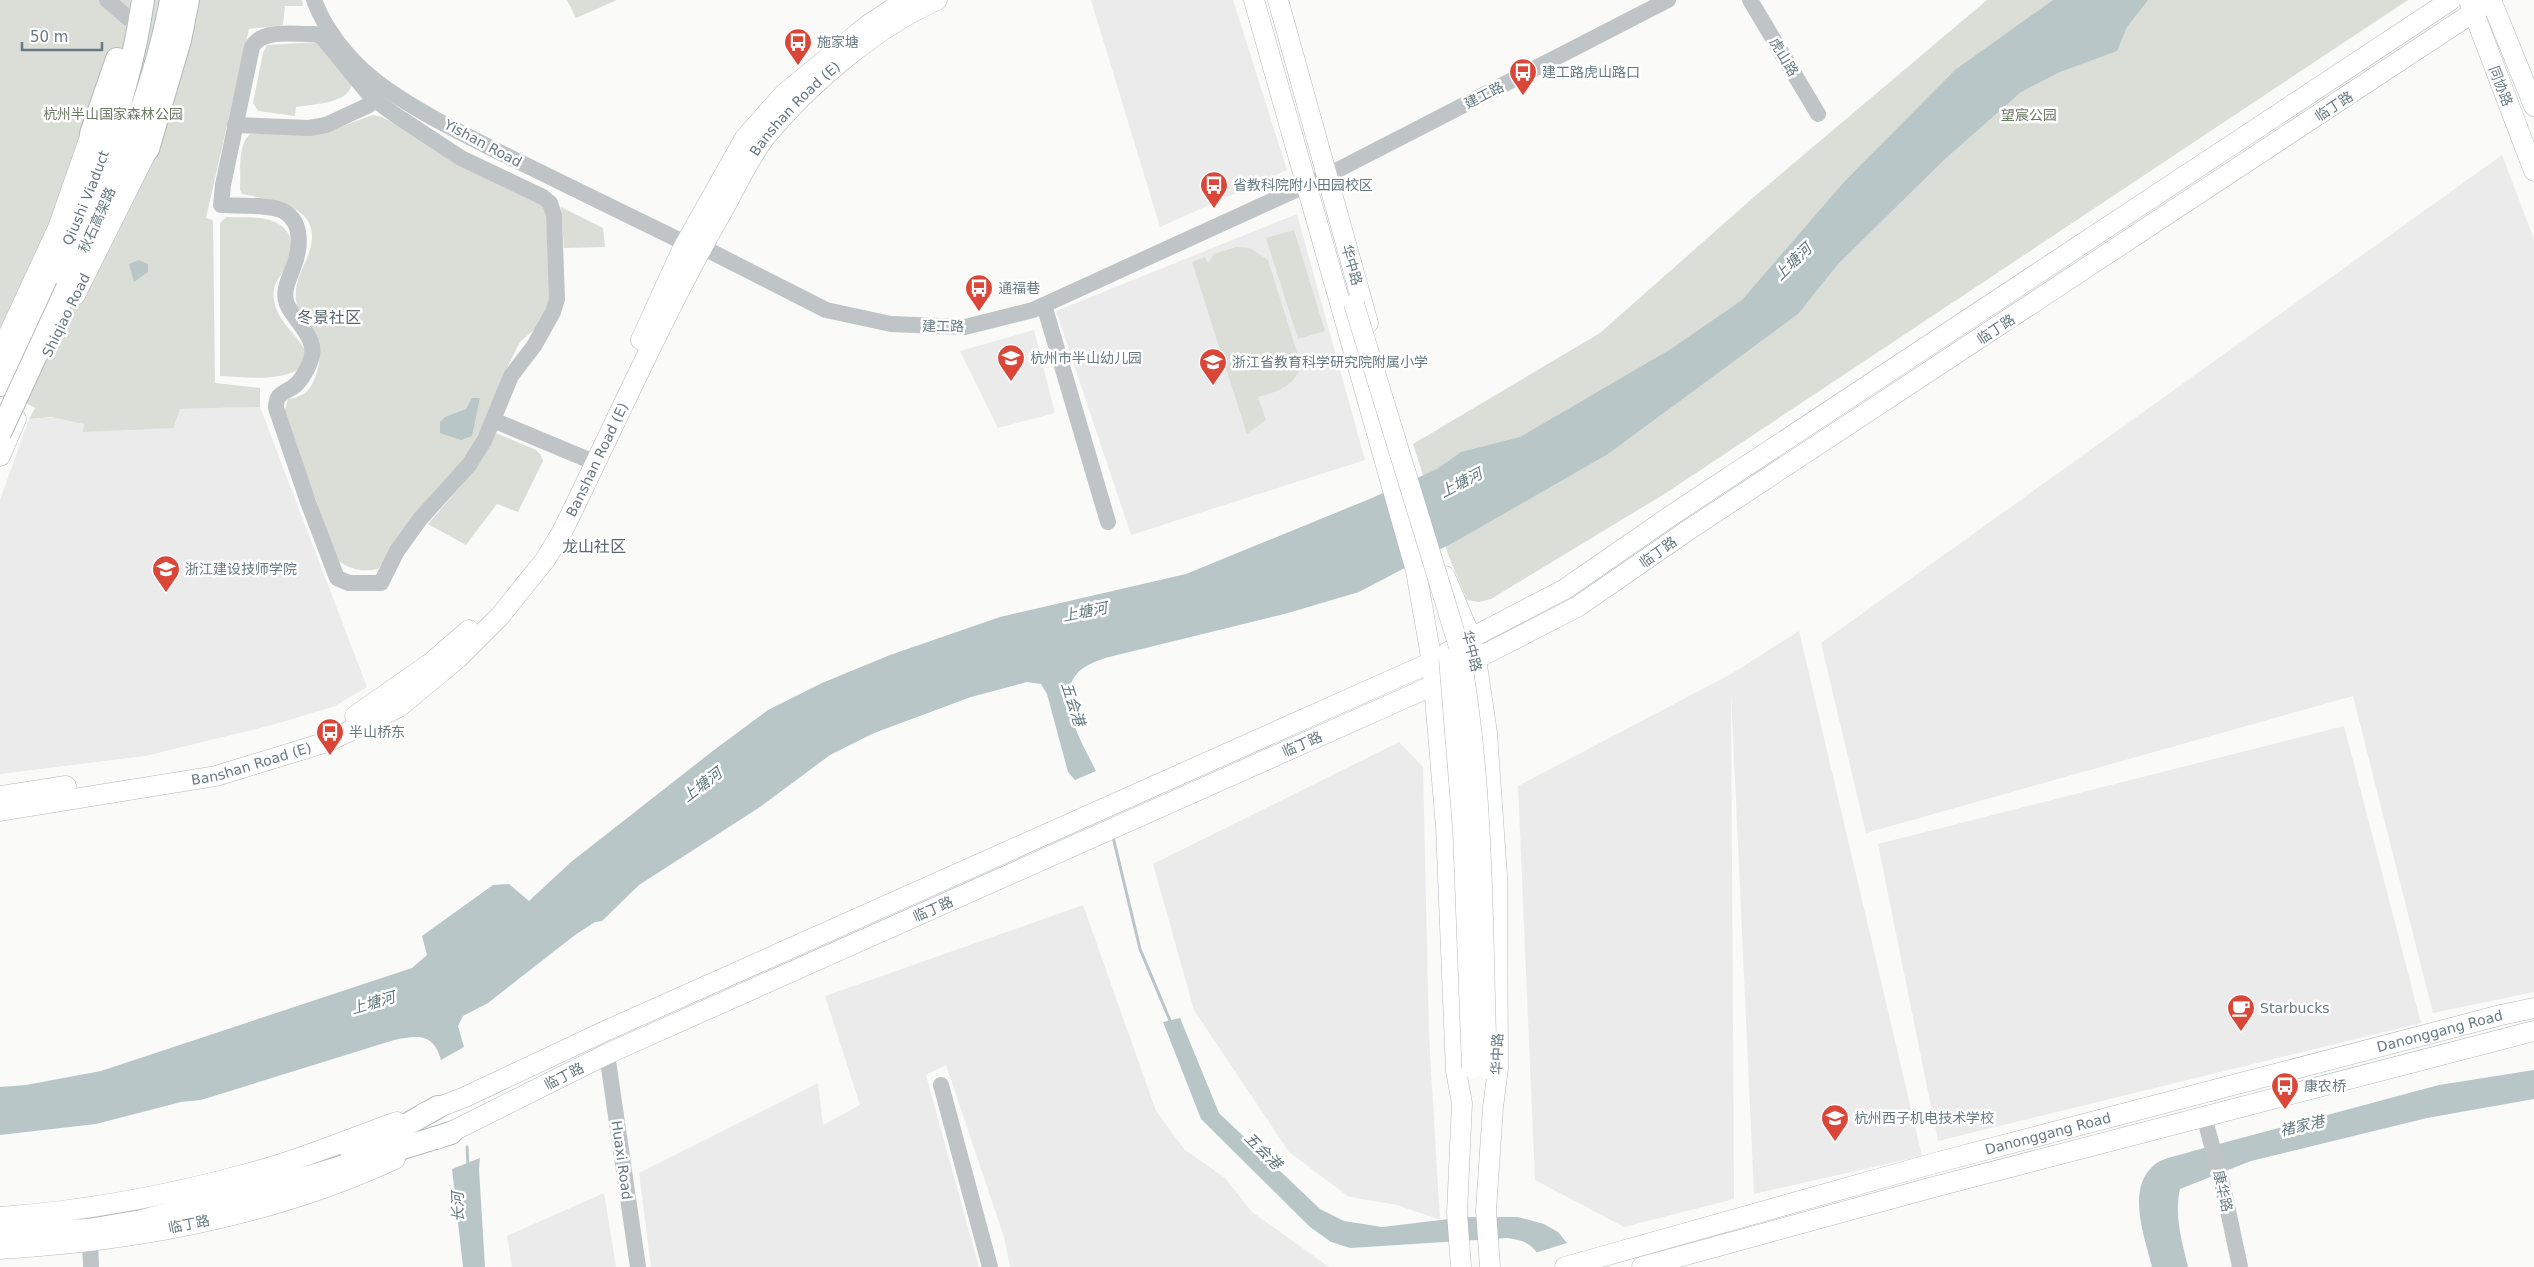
<svg xmlns="http://www.w3.org/2000/svg" width="2534" height="1267" viewBox="0 0 2534 1267" font-family="'DejaVu Sans','Noto Sans SC',sans-serif">
  <style>
    .built { fill: #ebebeb }
    .green { fill: #dbded7 }
    .water { fill: #b8c6c8 }
    .pier { fill: #fafaf8 }
    .lines { fill: none; stroke-linecap: round; stroke-linejoin: round }
    .stream { stroke: #b8c6c8; stroke-width: 3 }
    .major-casing { stroke: #b3b9bc; stroke-width: 21 }
    .highway-casing { stroke: #b3b9bb; stroke-width: 24 }
    .minor { stroke: #bfc5c7; stroke-width: 16 }
    .major { stroke: #fff; stroke-width: 20 }
    .highway { stroke: #fff; stroke-width: 22 }
    .major-bridge-casing { stroke: #b3b9bc; stroke-width: 21; stroke-linecap: butt }
    .highway-bridge-casing { stroke: #b3b9bb; stroke-width: 24; stroke-linecap: butt }
    .major-bridge { stroke: #fff; stroke-width: 20 }
    .highway-bridge { stroke: #fff; stroke-width: 22 }
    .labels { text-anchor: middle; stroke-width: 5; stroke-linejoin: round; paint-order: stroke }
    .poi-label { font-size: 14px; fill: #667a81; stroke: #fff; text-anchor: start }
    .street-label { font-size: 14px; fill: #667a81; stroke: #fff }
    .park-label { font-size: 14px; fill: #6c7a65; stroke: #fff }
    .water-label { font-size: 15px; font-style: italic; fill: #61787b; stroke: #fff }
    .quarter-label { font-size: 16px; fill: #58676d; stroke: #fff }
  </style>
  <rect width="100%" height="100%" fill="#fafaf8"/>
  <!-- built -->
  <g class="built">
    <path d="M1091,0H1233L1287,170L1160,227Z"/>
    <path d="M2502,155L2534,239V992L2433,1013L2353,696L1866,833L1821,643Z"/>
    <path d="M1297,214L1365,460L1131,535L1056,311Z"/>
    <path d="M1034,330L1055,413L998,428L960,351Z"/>
    <path d="M260,407L367,687L335,706L272,725L145,756L0,774V500L29,419L180,409Z"/>
    <path d="M1799,631L1922,1156L1754,1194L1731,693L1734,1199L1624,1227L1535,1180L1518,786L1731,674Z"/>
    <path d="M2344,726L2421,1023L1938,1141L1878,844Z"/>
    <path d="M1399,742L1423,767L1429,1036L1440,1220L1397,1205L1349,1197L1289,1152L1194,1010L1153,864Z"/>
    <path d="M1083,905L1156,1111L1185,1150L1225,1178L1252,1212L1329,1267H1010L1004,1237L946,1065L926,1075L979,1267H651L639,1173L818,1083L823,1125L860,1105L825,996Z"/>
    <path d="M604,1193L616,1267H512L507,1236Z"/>
  </g>
  <!-- green -->
  <g class="green">
    <path d="M0,0H302L303,6H285L283,25L249,29L206,218L213,220L215,383L260,388V407L180,409L173,428L83,432L84,424L52,417L29,419L35,408L0,388Z"/>
    <path d="M567,0H617L576,18Z"/>
    <path d="M1987,0H2408L1666,493L1491,599L1479,602L1467,600L1449,557L1413,444L1600,333L1755,196Z"/>
    <path d="M319,42L352,82C351,104 313,104 296,107L295,116L258,111L253,103L263,53L267,45Z"/>
    <path d="M373,115L382,117L534,199L545,208L553,302L543,322L520,342L504,374L481,429L461,465L378,569C363,572 350,570 338,560L284,414L288,399C301,397 309,393 314,380C332,336 299,336 296,300C294,282 303,269 309,253C325,205 274,201 242,194L240,189C241,173 237,145 250,134L326,132Z"/>
    <path d="M561,207L603,228L605,247L564,248Z"/>
    <path d="M226,217C250,218 282,213 292,241C294,247 294,253 291,259C284,274 271,281 274,300C277,322 298,334 307,354L304,366C280,383 248,377 220,376V223Z"/>
    <path d="M1294,230L1325,331L1298,339L1266,238Z"/>
    <path d="M1236,247L1250,248L1268,260L1301,365C1294,387 1279,391 1258,397L1266,420L1247,434L1192,262L1205,257L1208,263L1214,254Z"/>
    <path d="M496,433L536,450L541,455L543,461L518,512L497,504L466,545L428,524L473,472Z"/>
  </g>
  <!-- water -->
  <g class="water">
    <path d="M2053,0H2148L2127,27L2117,51L2060,72L2021,92L1945,159L1839,263L1798,314L1608,454L1458,540L1359,592L1288,613L1105,658C1095,662 1082,666 1075,676C1056,703 1084,746 1096,771L1075,780L1068,772L1047,694L1041,684L1027,682L971,697L874,733L830,755L760,807L639,885L602,921L595,922L575,935L488,1003L463,1016L458,1026L464,1047L441,1060C434,1033 417,1035 394,1040L201,1100L181,1102L96,1124L0,1135V1087L26,1085L101,1071L412,968L427,955L422,936L493,885L509,884L529,901L571,862L714,750L768,710L822,683L890,655L1000,617L1186,574L1372,498L1437,469L1461,452L1520,437L1671,349L1742,300L1844,182L1955,70Z"/>
    <path d="M139,260L148,264V272L134,282L129,264Z"/>
    <path d="M472,398H480L472,436L461,440L440,433V422L445,417L466,409Z"/>
    <path d="M1180,1018L1219,1113L1320,1209L1344,1221L1382,1227L1466,1217H1518L1544,1224L1558,1232L1572,1249L1546,1267C1534,1247 1531,1241 1507,1238L1350,1248L1331,1242L1310,1227L1201,1119L1163,1022Z"/>
    <path d="M2534,1070V1099L2427,1118L2251,1161L2180,1189C2174,1216 2182,1241 2188,1267H2152C2145,1238 2126,1190 2153,1166C2161,1158 2181,1155 2193,1151L2439,1085Z"/>
    <path d="M480,1158L479,1169L485,1267H463L452,1169Z"/>
  </g>
  <!-- pier -->
  <path class="pier" d="M1570,1242L1582,1267H1543L1535,1253Z"/>
  <g class="lines">
    <!-- stream -->
    <g class="stream">
      <path d="M1113,837L1140,949L1171,1023"/>
      <path d="M467,1147L468,1166"/>
    </g>
    <!-- major casing -->
    <g class="major-casing">
      <g id="major">
        <path d="M1254,0L1416,571L1432,662L1446,827L1456,1071L1462,1103L1457,1213L1461,1267"/>
        <path d="M1278,0L1368,323"/>
        <path d="M2469,0L2534,171"/>
        <path d="M2491,0L2534,106"/>
        <path d="M75,295L148,149"/>
        <path d="M641,340L682,250L745,138L785,93L868,25L906,0"/>
        <path d="M0,353L58,228L91,134"/>
        <path d="M0,456L16,419"/>
        <path d="M1445,576L1471,638L1476,659L1487,733L1497,876L1498,1069L1493,1107L1486,1211L1490,1267"/>
        <path d="M355,716L432,662L469,630"/>
        <path d="M0,796L66,786"/>
        <path id="s1" d="M0,811L216,776L327,742L399,707L458,658L500,616L545,560L562,532C614,427 661,319 719,217C734,192 748,158 767,135C809,84 876,27 937,0"/>
        <path d="M424,1113L465,1097L603,1032L1432,662L1471,638L1565,589L1672,515L2451,0"/>
        <path d="M437,1139L607,1054L1434,685L1476,659L1577,607L1687,531L2492,0"/>
        <path d="M0,1217C83,1211 166,1196 246,1174C297,1161 347,1140 397,1122"/>
        <path d="M0,1249C136,1241 272,1216 395,1159"/>
        <path id="s2" d="M1565,1267L1935,1163L2501,1015L2534,1008"/>
        <path d="M1642,1267L1930,1188L2534,1031"/>
      </g>
    </g>
    <!-- highway casing -->
    <g class="highway-casing">
      <g id="highway">
        <path d="M91,134L117,59"/>
        <path d="M148,149L180,40L188,0"/>
        <path d="M67,288C109,194 152,102 171,0"/>
        <path id="s3" d="M0,385C59,262 124,137 143,0"/>
        <path d="M351,1151L374,1143L438,1107"/>
        <path d="M0,1233L88,1230L142,1221L309,1177L451,1133"/>
      </g>
    </g>
    <!-- minor -->
    <g class="minor">
      <path d="M107,0L128,18"/>
      <path d="M314,0C325,30 348,58 372,78C405,105 455,130 493,149C557,181 622,212 687,244L702,247L826,310L891,324L965,327L1033,310L1326,176L1668,0"/>
      <path d="M1750,0L1818,114"/>
      <path d="M315,34L322,37L372,98L397,116L461,158L543,197L550,203L554,215L557,299L553,312L534,346L511,376L485,439L469,465L420,519L397,551L381,583H349L337,578L308,502L276,408C276,393 283,394 293,387C302,381 310,365 312,355C316,337 293,319 287,304C282,292 289,279 293,268C300,251 304,224 285,212C273,204 237,206 221,205L223,185L252,47C263,28 295,35 315,34Z"/>
      <path d="M235,125L309,128L326,125L369,105L376,88"/>
      <path d="M1044,305L1108,522"/>
      <path d="M493,420L596,463"/>
      <path d="M607,1054L638,1267"/>
      <path d="M941,1085L990,1267"/>
      <path d="M2204,1116L2223,1187L2240,1267"/>
      <path d="M90,1240L91,1267"/>
    </g>
    <!-- major -->
    <use href="#major" class="major"/>
    <!-- highway -->
    <use href="#highway" class="highway"/>
    <!-- major-bridge casing -->
    <g class="major-bridge-casing">
      <g id="major-bridge">
        <path d="M1354,304L1459,647C1485,786 1482,928 1487,1069"/>
        <path d="M1449,659L1463,830L1472,1068"/>
      </g>
    </g>
    <!-- highway-bridge casing -->
    <g class="highway-bridge-casing">
      <path id="highway-bridge" d="M0,433L67,288"/>
    </g>
    <!-- major-bridge -->
    <use href="#major-bridge" class="major-bridge"/>
    <!-- highway-bridge -->
    <use href="#highway-bridge" class="highway-bridge"/>
  </g>
  <!-- icons -->
  <defs>
    <g id="bus-pin" transform="scale(1.4375)"><path d="M0 17L-7.5 6A9.5 9.5 0 1 1 7.5 6Z" fill="#da4638" stroke="#fff"/><path d="M-5-6H5V4H4V6H2V4H-2V6H-4V4H-5ZM-3.5-4V0h7V-4ZM-3.5 1.2v1.5H-2V1.2ZM2 1.2v1.5H3.5V1.2Z" fill="#fff"/></g>
    <g id="school-pin" transform="scale(1.4375)"><path d="M0 17L-7.5 6A9.5 9.5 0 1 1 7.5 6Z" fill="#da4638" stroke="#fff"/><path d="M0-5L7-2L0 1L-7-2ZM-4 1L0 2.5L4 1V4Q0 6-4 4Z" fill="#fff"/></g>
    <g id="university-pin" transform="scale(1.4375)"><path d="M0 17L-7.5 6A9.5 9.5 0 1 1 7.5 6Z" fill="#da4638" stroke="#fff"/><path d="M0-5L7-2L0 1L-7-2ZM-4 1L0 2.5L4 1V4Q0 6-4 4Z" fill="#fff"/></g>
    <g id="cafe-pin" transform="scale(1.4375)"><path d="M0 17L-7.5 6A9.5 9.5 0 1 1 7.5 6Z" fill="#da4638" stroke="#fff"/><path d="M-5.5-4.5H6V0H3Q3 3.5 0 3.5H-2.5Q-5.5 3.5-5.5 0ZM3-3.2v2h1.7v-2ZM-6 4.5H4V6H-6Z" fill="#fff"/></g>
  </defs>
  <g fill-rule="evenodd">
    <use href="#bus-pin" x="798" y="42"/>
    <use href="#bus-pin" x="1523" y="72"/>
    <use href="#bus-pin" x="1214" y="185"/>
    <use href="#bus-pin" x="979" y="288"/>
    <use href="#school-pin" x="1011" y="358"/>
    <use href="#school-pin" x="1213" y="362"/>
    <use href="#university-pin" x="166" y="569"/>
    <use href="#bus-pin" x="330" y="732"/>
    <use href="#cafe-pin" x="2241" y="1008"/>
    <use href="#bus-pin" x="2285" y="1086"/>
    <use href="#school-pin" x="1835" y="1118"/>
  </g>
  <g class="labels">
    <!-- poi labels -->
    <g class="poi-label">
      <text x="817" y="47">施家塘</text>
      <text x="1542" y="77">建工路虎山路口</text>
      <text x="1233" y="190">省教科院附小田园校区</text>
      <text x="998" y="293">通福巷</text>
      <text x="1030" y="363">杭州市半山幼儿园</text>
      <text x="1232" y="367">浙江省教育科学研究院附属小学</text>
      <text x="185" y="574">浙江建设技师学院</text>
      <text x="349" y="737">半山桥东</text>
      <text x="2260" y="1013">Starbucks</text>
      <text x="2304" y="1091">康农桥</text>
      <text x="1854" y="1123">杭州西子机电技术学校</text>
    </g>
    <!-- street labels -->
    <g class="street-label">
      <text transform="translate(1784 57) rotate(59)" y="5">虎山路</text>
      <text transform="translate(2501 86) rotate(69)" y="5">同协路</text>
      <text transform="translate(1484 95) rotate(-27)" y="5">建工路</text>
      <text transform="translate(2334 106) rotate(-33)" y="5">临丁路</text>
      <text dy="5" stroke="none"><textPath href="#s1" startOffset="1141">Banshan Road (E)</textPath></text>
      <text transform="translate(483 143) rotate(28)" y="5">Yishan Road</text>
      <text dy="5" stroke="none"><textPath href="#s3" startOffset="206">Qiushi Viaduct</textPath></text>
      <text transform="translate(97 220) rotate(-66)" y="5">秋石高架路</text>
      <text transform="translate(1352 265) rotate(74)" y="5">华中路</text>
      <text transform="translate(66 315) rotate(-64)" y="5">Shiqiao Road</text>
      <text transform="translate(943 326) rotate(1)" y="5">建工路</text>
      <text transform="translate(1996 329) rotate(-33)" y="5">临丁路</text>
      <text dy="5" stroke="none"><textPath href="#s1" startOffset="736">Banshan Road (E)</textPath></text>
      <text transform="translate(1658 552) rotate(-35)" y="5">临丁路</text>
      <text transform="translate(1472 651) rotate(76)" y="5">华中路</text>
      <text transform="translate(1302 744) rotate(-24)" y="5">临丁路</text>
      <text dy="5" stroke="none"><textPath href="#s1" startOffset="256">Banshan Road (E)</textPath></text>
      <text transform="translate(933 909) rotate(-24)" y="5">临丁路</text>
      <text dy="5" stroke="none"><textPath href="#s2" startOffset="906">Danonggang Road</textPath></text>
      <text transform="translate(1497 1054) rotate(-88)" y="5">华中路</text>
      <text transform="translate(564 1076) rotate(-27)" y="5">临丁路</text>
      <text dy="5" stroke="none"><textPath href="#s2" startOffset="501">Danonggang Road</textPath></text>
      <text transform="translate(622 1160) rotate(82)" y="5">Huaxi Road</text>
      <text transform="translate(2223 1191) rotate(77)" y="5">康华路</text>
      <text transform="translate(189 1224) rotate(-11)" y="5">临丁路</text>
    </g>
    <!-- park labels -->
    <g class="park-label">
      <text x="113" y="119">杭州半山国家森林公园</text>
      <text x="2029" y="120">望宸公园</text>
    </g>
    <!-- water labels -->
    <g class="water-label">
      <text transform="translate(1793 262) rotate(-44)" y="5">上塘河</text>
      <text transform="translate(1461 483) rotate(-27)" y="5">上塘河</text>
      <text transform="translate(1085 612) rotate(-11)" y="5">上塘河</text>
      <text transform="translate(1073 704) rotate(72)" y="5">五会港</text>
      <text transform="translate(702 785) rotate(-37)" y="5">上塘河</text>
      <text transform="translate(373 1003) rotate(-16)" y="5">上塘河</text>
      <text transform="translate(2302 1126) rotate(-13)" y="5">褚家港</text>
      <text transform="translate(1263 1151) rotate(45)" y="5">五会港</text>
      <text transform="translate(458 1207) rotate(-91)" y="5">长河</text>
    </g>
    <!-- quarter labels -->
    <g class="quarter-label">
      <text x="329" y="323">冬景社区</text>
      <text x="594" y="552">龙山社区</text>
    </g>
  </g>
  <!-- scale -->
  <path d="M22 42v8h80v-8" fill="none" stroke="#667a81" stroke-width="2.5"/>
  <text x="30" y="42" font-size="15" fill="#667a81" stroke="#ffffff" stroke-width="4" paint-order="stroke">50 m</text>
</svg>
